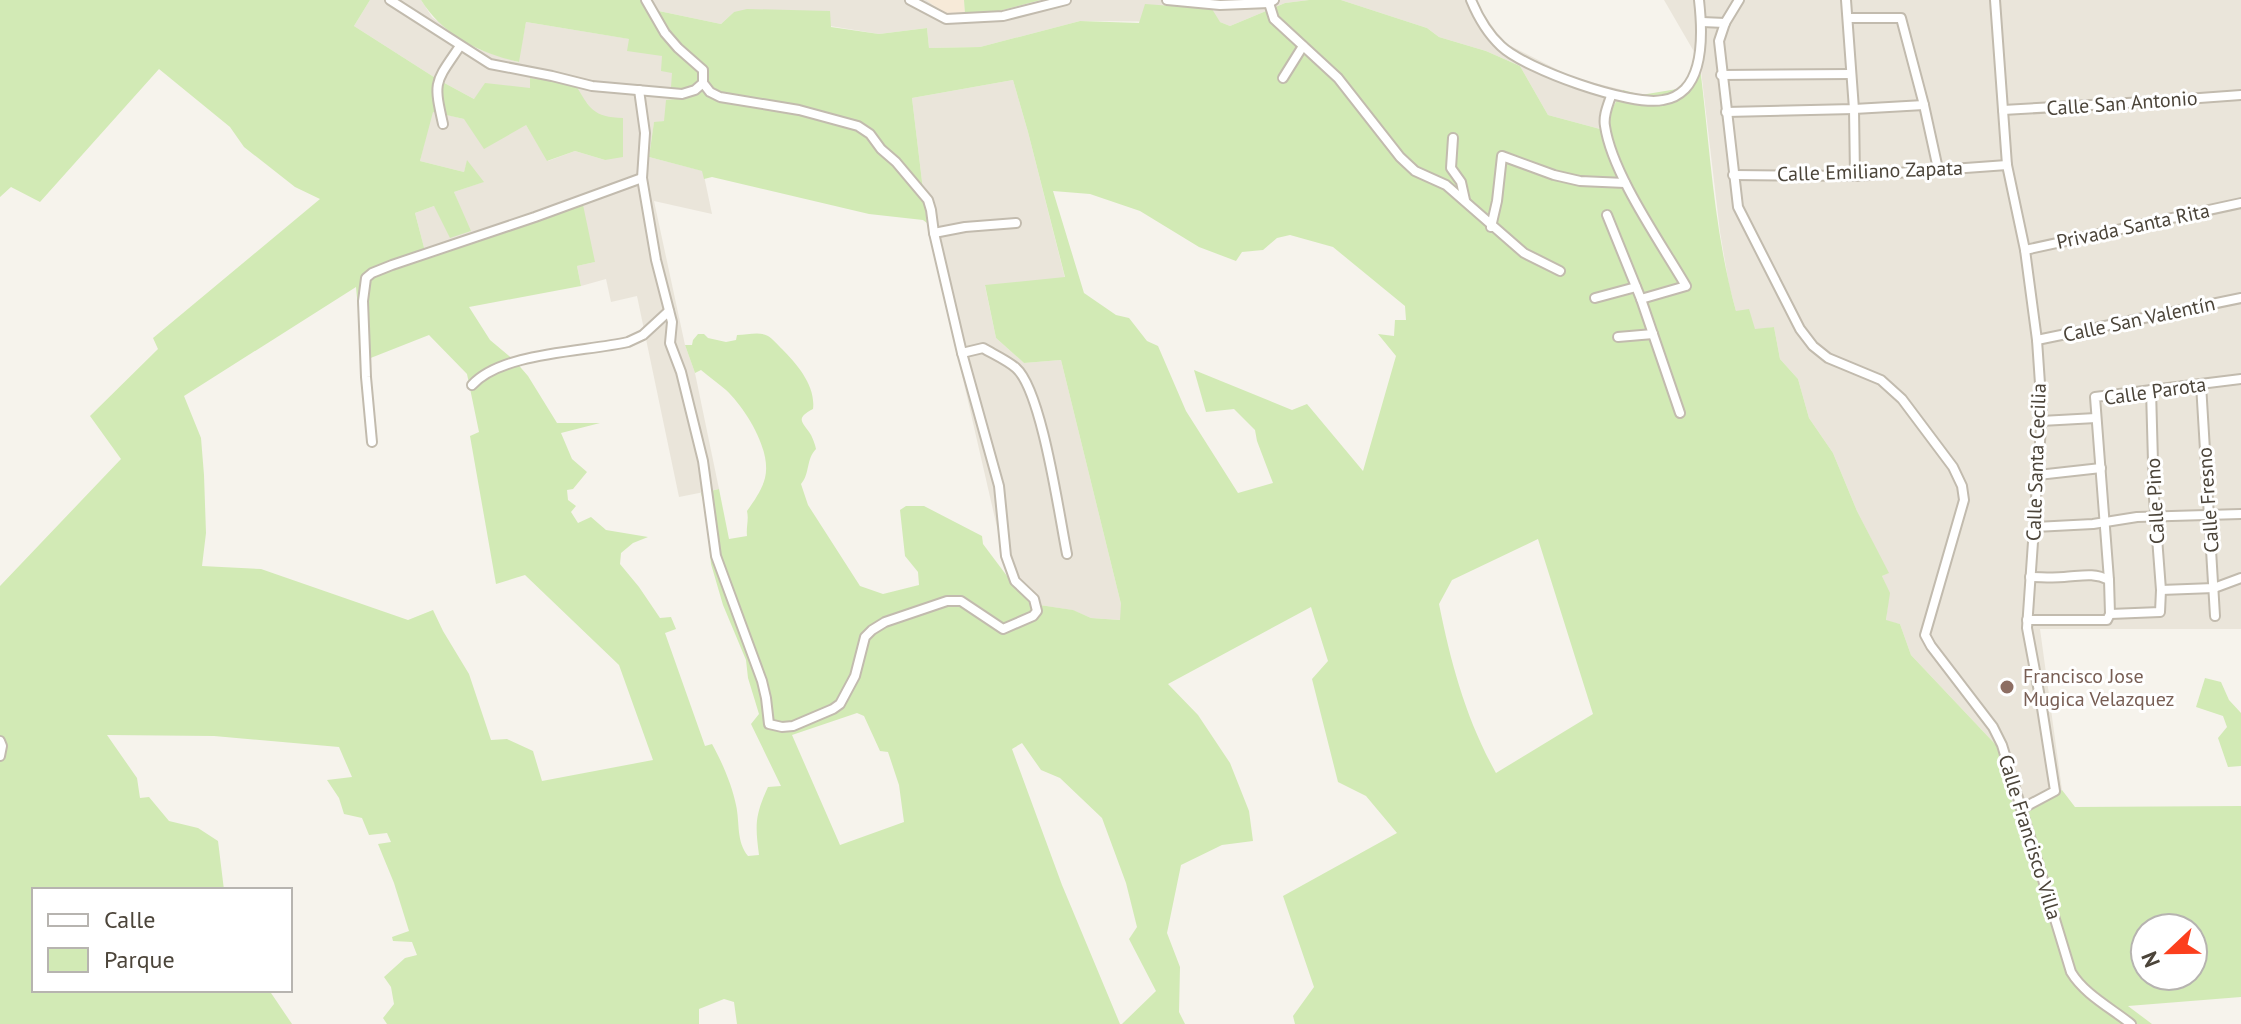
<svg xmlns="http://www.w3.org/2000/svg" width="2241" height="1024" viewBox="0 0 2241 1024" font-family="'PT Sans',sans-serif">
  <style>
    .residential { fill: #eae5da }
    .commercial { fill: #f7ead8 }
    .green { fill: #d2eab5; fill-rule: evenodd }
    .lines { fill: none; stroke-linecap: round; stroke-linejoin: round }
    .street-casing { stroke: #c2bbae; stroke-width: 12 }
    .street { stroke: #fff; stroke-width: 8 }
    .education-dot { fill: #8d6e63; stroke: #fff; stroke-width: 3 }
    .labels { text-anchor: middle; stroke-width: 6; stroke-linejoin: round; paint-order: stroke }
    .street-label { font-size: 20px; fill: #4b4439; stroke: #fff }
    .education-label { font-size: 20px; fill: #785e54; stroke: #fff; text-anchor: start }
  </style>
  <rect width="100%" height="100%" fill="#f6f3ec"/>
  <!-- residential -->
  <g class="residential">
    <path d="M370,0H421L432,17L472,47L518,62L526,22L630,39L662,56L672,73L677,89L676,99L664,121L654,123L649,157L703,171L712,214L654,201L685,345L695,373L719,489L679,497L637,296L611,302L606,279L581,286L577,266L595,262L426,255L415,213L434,206L470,232L454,192L483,182L467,162L464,172L420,161L432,111L464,119L526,125L548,161L575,151L605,160L604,117L593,112L587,103L530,79L531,88L474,99L437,79L354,26Z"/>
    <path d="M650,0H927L947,16L995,12L1041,0H1309L1285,3L1230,26L1220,22L1080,21L980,47L929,48L927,28L879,34L830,26L829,11L734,12L721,24L654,10Z"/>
    <path d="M1341,0H1477L1480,8L1503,42L1574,78L1623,90L1600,129L1548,115L1520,66L1486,51L1439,37L1427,28Z"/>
    <path d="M1664,0H2241V629H2040L2062,790L2025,804L2012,802L2004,764L1996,745L1911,655L1900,624L1886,621L1889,593L1882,576L1888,573L1857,511L1833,453L1809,418L1798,379L1780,359L1774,327L1755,330L1736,311L1729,285L1720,232L1700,62Z"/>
    <path d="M1013,80L1028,132L1065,278L985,286L996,338L1024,363L1061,360L1121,604V620L1091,618L1072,610L1033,604L1013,584L1008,575L927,223L912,98Z"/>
  </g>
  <!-- commercial -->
  <path class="commercial" d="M927,0H964L965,15L946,16Z"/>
  <!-- green -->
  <g class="green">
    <path d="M0,0H370L354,26L437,79L474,99L485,83L530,88V78L575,84C590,109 593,117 623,118V157L605,160L575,151L547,161L526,125L484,149L464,119L433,112L420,161L464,172L467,160L484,182L454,192L471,231L450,238L434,206L415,213L426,255L582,200L595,262L577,266L581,286L469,307L490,340L515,361L528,376L557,423H600L561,433L572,459L587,472L573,489L567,490L568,500L576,506L571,512L578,523L591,517L606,530L648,537L633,543L621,553L620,564L639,587L660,618L671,617L676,629L665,633L705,746L712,744C722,762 732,785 736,805C740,823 736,841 748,856L759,855C755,825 755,815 768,787L781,786L751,724L759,714L748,678L746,660L723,605L711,564L706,513L701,493L719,489L729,539L747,536C746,527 749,520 747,511C754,501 762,490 765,478C772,450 745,408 726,390C718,383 709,377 701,370L695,373L685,345H692L693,340L698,334H704L708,338L726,342L736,340L737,335C748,335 759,331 768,336C773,339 778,345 782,349C797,364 816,386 813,409C794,419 803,422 811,435C813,439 815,444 816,449C806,459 810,474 801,484L808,505L860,586L883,594L919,585L918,572L905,556L900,510L906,506H924L982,536L983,544L1013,584L1033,604L1073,610L1091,618L1120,620L1121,604L1061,360L1024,363L996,338L985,285L1065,277L1028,132L1013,80L912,98L927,223L923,220L869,214L712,177L704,179L702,171L649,157L654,122L664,121L666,100L676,99L677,89L671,87L672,73L661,71L662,56L627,51L629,39L526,22L519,62C479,53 443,35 421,0H650L654,10L721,24L734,12L747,9L830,11L831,27L879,34L927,28L929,48L980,47L1080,21L1139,23L1145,4L1212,9L1220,22L1230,26L1285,3L1309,0H1341L1427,28L1439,37L1486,51L1520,66L1548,115L1600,129L1623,90L1641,95L1677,89L1700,67C1710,148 1714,232 1736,311L1749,309L1755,329L1774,327L1780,359L1798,379L1809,418L1833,453L1857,511L1889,573L1882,576L1890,593L1886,620L1900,624L1911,655L1996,745L2004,764L2012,802L2025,804L2062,790L2075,807L2241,806V997L2128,1006L2152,1024H1295L1293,1016L1314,987L1283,896L1397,833L1366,796L1338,782L1312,679L1328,661L1311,607L1168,684L1198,715L1230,763L1249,811L1253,841L1222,845L1181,865L1167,933L1180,967L1179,1012L1185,1024H1122L1156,991L1129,939L1137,927L1126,883L1102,818L1060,778L1041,770L1022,743L1012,749L1062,885L1120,1024H737L734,1002L724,999L699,1009V1024H387L383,1018L394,1004L391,987L384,977L405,958L417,955L412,942L393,941L392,937L409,931L394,883L378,844L391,842L387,833L369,835L362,818L344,814L339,798L327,780L352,777L339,747L214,736L107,735L137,778L140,798L149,797L169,821L198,828L218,841L224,890H34V990H269L292,1024H0V586L121,459L90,416L158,349L153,338L320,199L295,187L244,147L230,127L159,69L40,202L11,187L0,197ZM1053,191L1090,194L1140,211L1199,247L1236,261L1242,252L1263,250L1277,238L1290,235L1333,247L1405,306L1406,320H1395L1394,336L1378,334L1396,356L1363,471L1307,404L1292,410L1194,370L1206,412L1234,409L1255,430L1257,441L1273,483L1238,493L1186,411L1158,346L1147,341L1129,318L1116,315L1084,293ZM356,287L363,361L429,335L467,374L479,432L470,436L496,584L525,575L619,665L653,760L542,781L533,751L507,739L491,740L469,674L443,631L433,610L408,620L261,569L202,566L206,533L204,475L201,438L184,396ZM1538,539L1593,714L1496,773C1466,719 1451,664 1439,604L1452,580ZM857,713L864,716L880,751L888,752L899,785L904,822L840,845L792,735ZM2145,928H2193V976H2145Z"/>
    <path d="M964,0H1041L995,12L965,15Z"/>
    <path d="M2205,678L2221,682L2229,700L2241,713V766L2228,767L2218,738L2227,727L2223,716L2196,707Z"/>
  </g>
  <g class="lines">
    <!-- street casing -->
    <g class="street-casing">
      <g id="street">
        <path d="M390,0L490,64L552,76L592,86L682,94L695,90L703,83V70L678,48L665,33L646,0"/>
        <path d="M910,0L946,19L1003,16L1066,0"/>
        <path d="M1167,0L1220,5L1269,3L1274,0"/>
        <path d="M1471,0C1478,17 1487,33 1501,46C1525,69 1631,107 1663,100C1671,99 1679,95 1685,89C1704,69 1702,26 1699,0"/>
        <path d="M1739,0L1725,23L1719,41L1738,207L1800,329L1813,346L1828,358L1881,380L1902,399L1953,467L1962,486L1964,500L1925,635L1931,646L1993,727L2002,745L2071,972C2084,994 2111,1008 2131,1024"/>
        <path d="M1846,0L1854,109L1855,176"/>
        <path d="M1995,0L2007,165L2025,250L2037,340L2042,413L2027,628L2042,708L2055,791L2021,809"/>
        <path d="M1269,3L1274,19L1338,78L1400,157L1415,171L1446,185L1524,253L1560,271"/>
        <path d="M1848,18H1901L1924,105L1938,169"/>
        <path d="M1702,22L1725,23"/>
        <path d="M1721,75L1851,74"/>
        <path d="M1283,78L1303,46"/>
        <path d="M639,90L645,133L642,178L656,260L672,322L670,343L681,372L703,461L716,556L762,681L766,698L769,724L782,727L793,726L833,709L840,704L855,676L865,637L872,630L885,622L947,601H961L1003,629L1033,616L1037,611L1034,599L1015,581L1006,556L999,486L962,353L934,233L931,210L928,200L896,162L881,149L870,134L858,126L799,110L720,97L710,92L703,83"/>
        <path d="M1611,96C1608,105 1603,116 1605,126C1612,174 1661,243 1686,286L1641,299"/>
        <path d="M2003,110L2145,102L2241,95"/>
        <path d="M1726,112L1854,109L1924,105"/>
        <path d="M443,124C433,80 435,83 460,46"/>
        <path d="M1453,138L1451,168L1461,182L1465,200"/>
        <path d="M1733,175L1855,176L2007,165"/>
        <path d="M1607,215L1641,299L1680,413"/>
        <path d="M1491,227L1497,201L1502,156L1554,175L1580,181L1625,183"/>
        <path d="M934,233L965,227L1016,223"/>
        <path d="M2025,250L2241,203"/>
        <path d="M1595,298L1636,287"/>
        <path d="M1618,337L1653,334"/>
        <path d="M2037,340L2241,298"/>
        <path d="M962,353L983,348C993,354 1007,360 1016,368C1042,391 1059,515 1067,554"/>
        <path d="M2201,384L2215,616"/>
        <path d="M472,385C502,352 584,352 628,342L643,335L669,311"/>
        <path d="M2041,421L2096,418"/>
        <path d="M372,442L366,377L363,301L366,278L372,273L392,265L535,217L642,178"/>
        <path d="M2038,475L2101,468"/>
        <path d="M2035,527L2093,524L2137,517L2241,514"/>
        <path d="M2109,580L2095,397L2241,379"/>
        <path d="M2161,590L2214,588L2241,578"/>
        <path d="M2110,614L2160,612L2161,590L2154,498L2151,390"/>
        <path d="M2027,620H2107L2110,614L2109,580C2093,572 2081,576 2064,577C2053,578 2041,577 2030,577"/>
        <path d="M0,741L2,746L0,756"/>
      </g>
    </g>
    <!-- street -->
    <use href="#street" class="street"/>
  </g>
  <!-- markers -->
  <circle class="education-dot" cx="2007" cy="687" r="8"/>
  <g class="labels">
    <!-- street labels -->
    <g class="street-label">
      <text transform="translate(2122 103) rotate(-4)" y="7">Calle San Antonio</text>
      <text transform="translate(1870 171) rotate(-2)" y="7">Calle Emiliano Zapata</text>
      <text transform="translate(2133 226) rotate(-12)" y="7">Privada Santa Rita</text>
      <text transform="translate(2139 319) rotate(-12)" y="7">Calle San Valentín</text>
      <text transform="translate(2155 391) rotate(-8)" y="7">Calle Parota</text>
      <text transform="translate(2036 462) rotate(-88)" y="7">Calle Santa Cecilia</text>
      <text transform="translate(2208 500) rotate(-94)" y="7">Calle Fresno</text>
      <text transform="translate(2155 501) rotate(-93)" y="7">Calle Pino</text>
      <text transform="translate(2030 837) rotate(73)" y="7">Calle Francisco Villa</text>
    </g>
    <!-- education labels -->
    <g class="education-label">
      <text x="2023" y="683">Francisco Jose<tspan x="2023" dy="23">Mugica Velazquez</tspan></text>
    </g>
  </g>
  <!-- legend -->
  <rect x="32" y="888" width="260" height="104" fill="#ffffff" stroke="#b7b4b0" stroke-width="2"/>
  <rect x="48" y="914" width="40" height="12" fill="#ffffff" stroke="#b7b4b0" stroke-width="2"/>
  <text x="104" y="928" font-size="24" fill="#4b4439">Calle</text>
  <rect x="48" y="948" width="40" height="24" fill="#d2eab5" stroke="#b7b4b0" stroke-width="2"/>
  <text x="104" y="968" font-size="24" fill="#4b4439">Parque</text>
  <!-- north arrow -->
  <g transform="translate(2169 952) rotate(248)"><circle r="38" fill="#ffffff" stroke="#b7b4b0" stroke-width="2"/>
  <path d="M0-6L14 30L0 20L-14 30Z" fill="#fc3f1d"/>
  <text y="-12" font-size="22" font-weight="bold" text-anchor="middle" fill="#4b4439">N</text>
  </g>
</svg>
